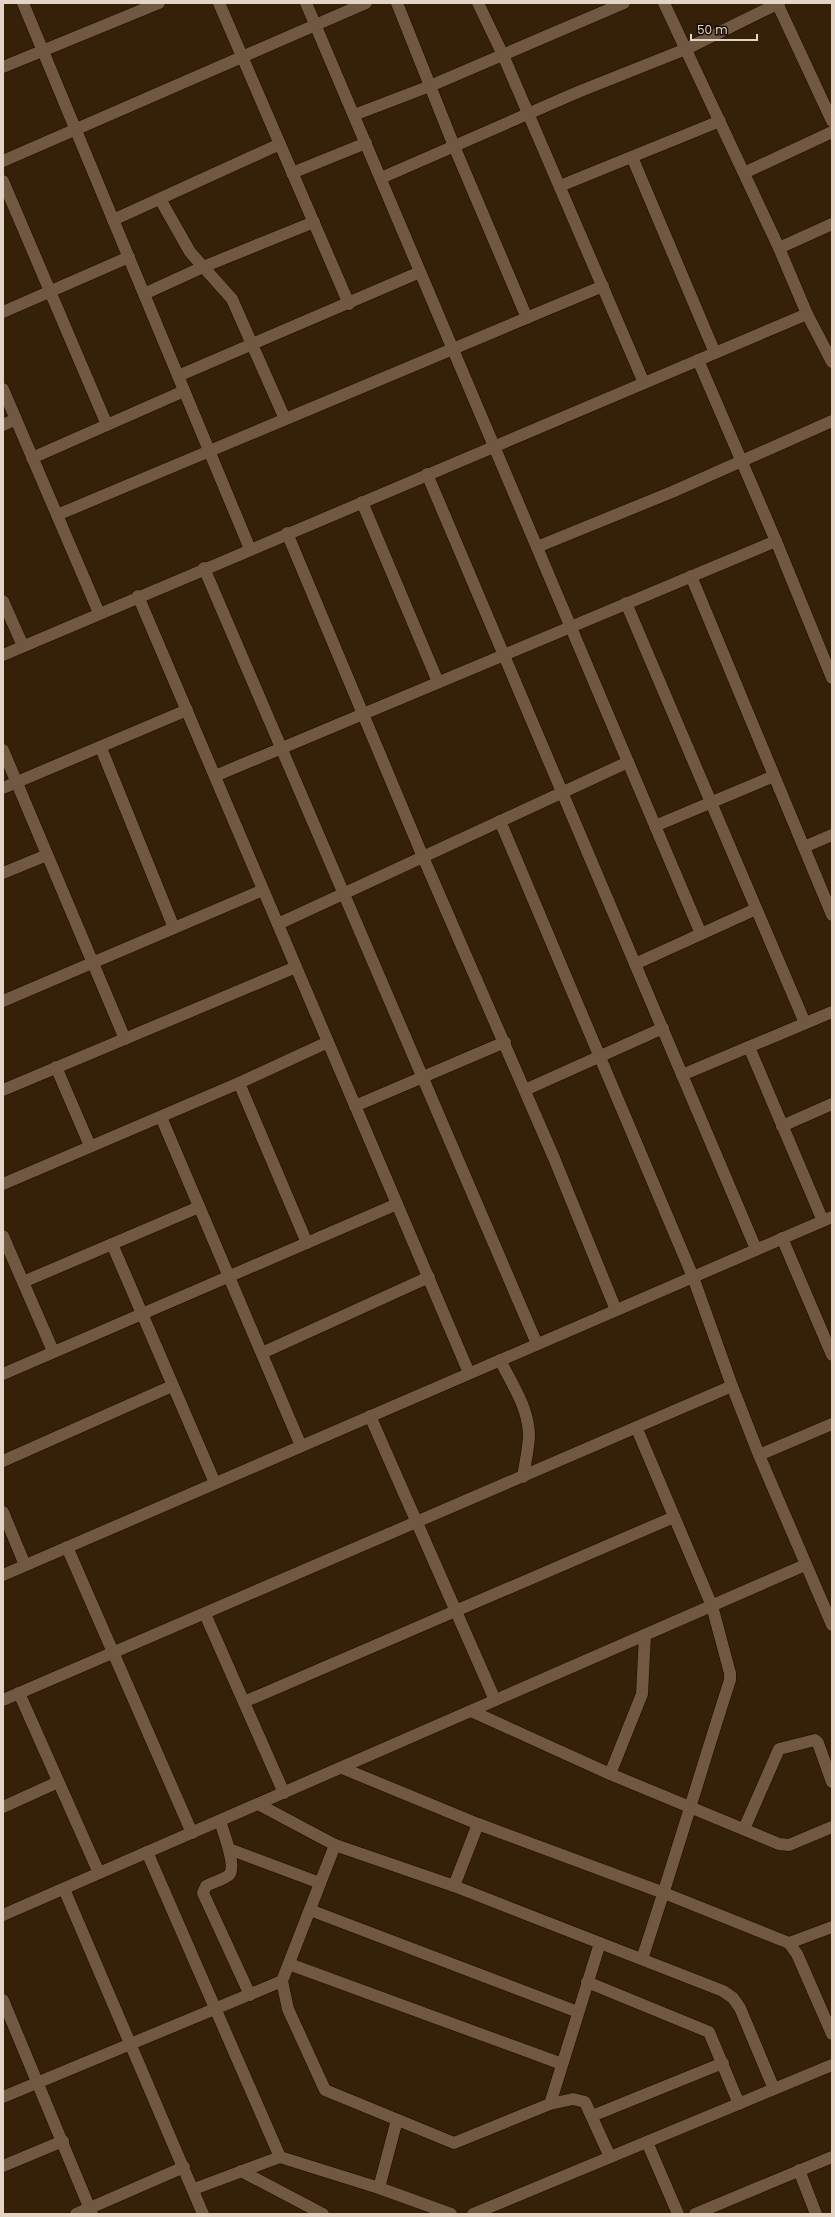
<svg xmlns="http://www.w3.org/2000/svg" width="835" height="2217" viewBox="0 0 835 2217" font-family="Poppins,sans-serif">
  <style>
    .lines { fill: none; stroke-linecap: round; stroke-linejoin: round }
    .minor-casing { stroke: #1c0900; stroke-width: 13 }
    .minor { stroke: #715840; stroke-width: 12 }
  </style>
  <rect width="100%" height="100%" fill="#352008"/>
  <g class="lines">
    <!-- minor casing -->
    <g class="minor-casing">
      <g id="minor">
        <path d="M23,3L250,549"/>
        <path d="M219,3L349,304"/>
        <path d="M306,3L701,934"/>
        <path d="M397,3L454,146L527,318"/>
        <path d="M478,3L503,55L644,383"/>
        <path d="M664,3L779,248L807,314L832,362"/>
        <path d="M777,3L832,121"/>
        <path d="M3,67L159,3"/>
        <path d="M354,115L430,86L624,3"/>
        <path d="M632,157L715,353"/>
        <path d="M3,161L366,3"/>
        <path d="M292,173L366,143"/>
        <path d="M744,173L832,132"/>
        <path d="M381,178L578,92L686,49L779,3"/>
        <path d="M3,181L107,425"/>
        <path d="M560,186L720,121"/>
        <path d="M160,199L190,252L232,299L285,419"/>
        <path d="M113,220L280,144"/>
        <path d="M779,248L832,224"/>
        <path d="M144,294L203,267L314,222"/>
        <path d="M3,312L129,257"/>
        <path d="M698,360L776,541L832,678"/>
        <path d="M178,376L420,272"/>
        <path d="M3,389L99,613"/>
        <path d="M3,425L16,419"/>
        <path d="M32,458L184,391"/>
        <path d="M427,474L756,1249"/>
        <path d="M362,502L438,682"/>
        <path d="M57,515L603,286"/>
        <path d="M287,533L423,857L554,1158L616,1310"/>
        <path d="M537,547L672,492L832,421"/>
        <path d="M204,568L537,1344"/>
        <path d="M691,576L832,915"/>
        <path d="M138,596L469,1373"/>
        <path d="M3,601L23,646"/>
        <path d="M626,603L805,1023"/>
        <path d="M3,655L807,314"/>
        <path d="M101,748L174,928"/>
        <path d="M3,750L125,1039"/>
        <path d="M215,776L776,541"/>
        <path d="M3,788L187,710"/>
        <path d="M500,821L693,1277L732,1386L759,1455L832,1625"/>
        <path d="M655,826L774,776"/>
        <path d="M804,847L832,835"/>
        <path d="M3,873L47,855"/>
        <path d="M278,924L628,762"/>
        <path d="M635,964L756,909"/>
        <path d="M3,1001L263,890"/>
        <path d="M749,1047L823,1221"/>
        <path d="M56,1067L90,1146"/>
        <path d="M682,1075L832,1012"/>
        <path d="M239,1083L307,1243"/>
        <path d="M3,1090L296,967"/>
        <path d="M525,1090L663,1028"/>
        <path d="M355,1106L505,1042"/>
        <path d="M161,1117L301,1446"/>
        <path d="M782,1126L832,1104"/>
        <path d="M3,1184L239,1083L328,1042"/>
        <path d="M3,1236L53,1351"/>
        <path d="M782,1238L832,1355"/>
        <path d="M112,1244L215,1483"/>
        <path d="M23,1282L199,1207"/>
        <path d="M262,1353L429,1277"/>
        <path d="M500,1360C512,1384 528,1407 529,1434C529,1448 525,1463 523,1477"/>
        <path d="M3,1374L397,1204"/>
        <path d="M370,1416L495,1700"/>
        <path d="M637,1429L712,1606L730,1673V1680C700,1773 673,1866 642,1959"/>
        <path d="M759,1455L832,1424"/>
        <path d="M3,1461L172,1386"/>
        <path d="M3,1512L25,1565"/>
        <path d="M67,1547L192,1833"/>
        <path d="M3,1575L832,1217"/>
        <path d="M205,1614L284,1793"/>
        <path d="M19,1693L99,1873"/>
        <path d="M3,1700L732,1386"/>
        <path d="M244,1702L674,1517"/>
        <path d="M471,1711L610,1774L779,1844L789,1845L832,1827"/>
        <path d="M342,1768L478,1824L664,1893L789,1943L797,1954L832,2034"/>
        <path d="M610,1774L642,1694L645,1635"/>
        <path d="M258,1804L335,1845L454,1886L723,1991L733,1998L740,2008L774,2089"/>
        <path d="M3,1807L58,1782"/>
        <path d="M220,1821C223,1831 237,1867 229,1875C223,1880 213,1882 206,1886L203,1893L250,1995"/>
        <path d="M744,1829L779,1749L815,1740L818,1743L832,1782"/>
        <path d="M335,1845L282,1981L288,2009L325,2090L454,2143L550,2104L600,1943"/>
        <path d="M229,1849L320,1883"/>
        <path d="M147,1852L280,2157L379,2188L451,2214"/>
        <path d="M454,1886L478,1824"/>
        <path d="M64,1889L203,2214"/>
        <path d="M310,1910L578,2012"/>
        <path d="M3,1915L805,1565"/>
        <path d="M789,1943L832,1927"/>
        <path d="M289,1964L562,2064"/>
        <path d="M587,1982L709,2032L739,2104"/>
        <path d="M3,2000L92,2214"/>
        <path d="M3,2097L282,1981"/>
        <path d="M550,2104L573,2099L585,2102L610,2157"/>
        <path d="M592,2116L723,2063"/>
        <path d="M647,2142L678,2214"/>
        <path d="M3,2166L63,2141"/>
        <path d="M799,2170L816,2214"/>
        <path d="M241,2171L323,2214"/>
        <path d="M379,2188L397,2120"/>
        <path d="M194,2189L280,2157"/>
        <path d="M76,2214L184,2167"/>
        <path d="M473,2214L832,2065"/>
        <path d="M695,2214L832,2157"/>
      </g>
    </g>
    <!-- minor -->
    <use href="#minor" class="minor"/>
  </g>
  <!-- border -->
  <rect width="835" height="2217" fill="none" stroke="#e3d4c6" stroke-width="8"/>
  <!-- scale -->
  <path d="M691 34v6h66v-6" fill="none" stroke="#e3d4c6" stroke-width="2"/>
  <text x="697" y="34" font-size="12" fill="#e3d4c6" stroke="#160c04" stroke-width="3" paint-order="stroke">50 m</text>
</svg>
